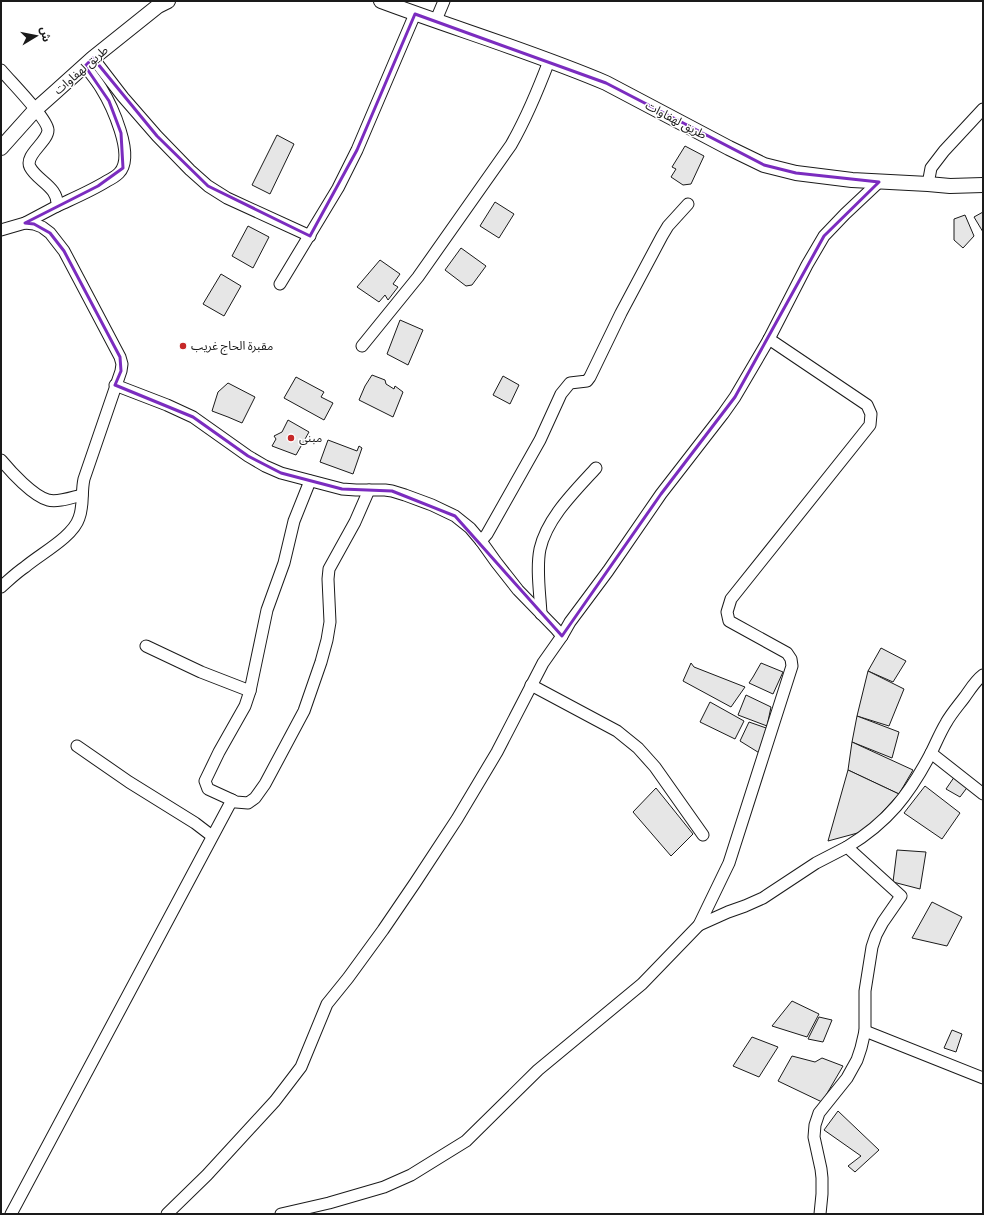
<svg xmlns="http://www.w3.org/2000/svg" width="984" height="1215" viewBox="0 0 984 1215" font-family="Manrope,'Noto Sans Arabic',sans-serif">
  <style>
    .building { fill: #e6e6e6; stroke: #1a1a1a }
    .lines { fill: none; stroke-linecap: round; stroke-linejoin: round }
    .minor-casing { stroke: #1a1a1a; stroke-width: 13 }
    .tertiary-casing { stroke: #1a1a1a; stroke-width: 16 }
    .minor { stroke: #fff; stroke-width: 11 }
    .tertiary { stroke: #fff; stroke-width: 14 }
    .marked { fill: none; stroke: #7b2cbf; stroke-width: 3; stroke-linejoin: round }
    .poi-dot { fill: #c62828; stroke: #fff; stroke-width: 1.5 }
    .labels { text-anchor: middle; stroke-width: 3; stroke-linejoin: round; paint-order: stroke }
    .street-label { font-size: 12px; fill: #1a1a1a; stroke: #fff }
    .poi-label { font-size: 12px; fill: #1a1a1a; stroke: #fff; text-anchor: start }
  </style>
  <rect width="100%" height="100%" fill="#fff"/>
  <!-- building -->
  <g class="building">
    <path d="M277,135L294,144L270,194L252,185Z"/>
    <path d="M685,146L704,156L691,184L683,185L671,177L676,169L672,167Z"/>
    <path d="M495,202L514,214L499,238L480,226Z"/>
    <path d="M983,212V232L974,217Z"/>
    <path d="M965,215L974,236L963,248L954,240V219Z"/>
    <path d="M248,226L269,237L253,268L232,256Z"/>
    <path d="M461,248L486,266L472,285L466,286L445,270Z"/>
    <path d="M380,260L400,274L393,284L398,287L388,300L385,295L379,302L357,287Z"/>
    <path d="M221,274L241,286L224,316L203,304Z"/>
    <path d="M400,320L423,330L408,365L387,354Z"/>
    <path d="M372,375L385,380L386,384L394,389L395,386L403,392L393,417L359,400L365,386Z"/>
    <path d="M503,376L519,385L510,404L493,395Z"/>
    <path d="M296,377L324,392L321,397L333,403L324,420L284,398Z"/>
    <path d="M228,383L255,397L242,423L228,417L212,411L218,392Z"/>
    <path d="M288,420L309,432L296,455L272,446L276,439L274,436L282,432Z"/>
    <path d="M328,440L357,451L359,446L362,448L353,474L320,462Z"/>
    <path d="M881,648L906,661L893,682L868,671Z"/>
    <path d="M691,663L694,667L745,687L731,707L683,681Z"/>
    <path d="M761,663L783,672L773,694L749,683L753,677Z"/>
    <path d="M868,671L904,689L889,726L857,716Z"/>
    <path d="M746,695L771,707L767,726L738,715Z"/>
    <path d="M710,702L744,721L735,739L700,722Z"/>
    <path d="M857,716L899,732L892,758L852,742Z"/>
    <path d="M749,722L769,729L761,754L740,741Z"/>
    <path d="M852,742L913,770L899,794L848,770Z"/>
    <path d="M848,770L899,794L865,831L828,841Z"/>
    <path d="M957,773L969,785L960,797L946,789Z"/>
    <path d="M925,786L960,813L942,839L904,813Z"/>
    <path d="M656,788L693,834L671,856L633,812Z"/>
    <path d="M897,850L926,852L920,889L893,882Z"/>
    <path d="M932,902L962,917L947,946L912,938Z"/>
    <path d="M792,1001L819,1014L807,1037L772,1026Z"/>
    <path d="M819,1017L832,1020L823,1042L808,1039Z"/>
    <path d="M952,1030L962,1034L956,1052L944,1048Z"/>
    <path d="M752,1037L778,1047L759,1077L733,1066Z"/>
    <path d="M792,1056L815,1062L822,1058L843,1066L822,1102L778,1081Z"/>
    <path d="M838,1111L879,1150L855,1172L848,1166L861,1156L824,1130Z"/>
  </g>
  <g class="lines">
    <!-- minor casing -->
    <g class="minor-casing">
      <g id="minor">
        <path d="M436,20L444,1"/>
        <path d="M93,58L123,97L157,136L190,170L208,186L227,198L310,236"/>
        <path d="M1,70C10,81 47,118 48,130C48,142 24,155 30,167C37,181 59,187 57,206L25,223"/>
        <path d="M928,184L931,168L944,151L983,109"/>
        <path d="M57,206C74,198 91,191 107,181C111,179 116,176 119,173C136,156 111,104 101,88C96,80 90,73 85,66"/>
        <path d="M1,230L25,223L34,224L42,227L50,233L64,251L120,357L122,364L121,371L84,479C81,492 84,505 79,518C73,537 40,554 25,567C16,573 9,580 1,587"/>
        <path d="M280,284L338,188L357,150L415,14"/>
        <path d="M362,346L418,277L511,145C527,117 538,90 549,61"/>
        <path d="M115,385L167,405L193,417L248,456L265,466L281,473L342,489L356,490H385L392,491L405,495L432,505L455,516L470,528L481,541L496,562L518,590L556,629L562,636"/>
        <path d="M1,460C11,472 33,496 48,500C57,503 73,497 82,495"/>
        <path d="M481,541L487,534L540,440L561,394L570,383L587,381L590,377L621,313L662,236L668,226L688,204"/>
        <path d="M541,614C540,593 536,569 540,549C547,518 575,491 596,468"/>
        <path d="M146,646L201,672L250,691"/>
        <path d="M531,685L617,731L638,748L655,767L703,835"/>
        <path d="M77,746L129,782L195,823L212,836"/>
        <path d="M931,753L983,794"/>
        <path d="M232,800L208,789L205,781L219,752L245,706L250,691L267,610L284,563L294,521L310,481"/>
        <path d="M847,847C888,822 909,795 931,753C936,743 940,733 946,723C951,714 958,706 964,698C970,690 975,681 983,675"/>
        <path d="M699,925L728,912L745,906L763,898L816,863L847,847L901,896L883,922L876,935L872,947L865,991V1031L861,1048L857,1060L847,1078L819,1113L815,1125L814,1137L821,1169L822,1178V1194L820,1214"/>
        <path d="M865,1031L983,1078"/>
        <path d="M11,1214L232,800L236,802L248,803L255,798L265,784L304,711L321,662L327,640L330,622L328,579L329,569L355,522L369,490"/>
        <path d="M167,1214L207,1175L275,1101L301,1067L327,1004L348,978L383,930L415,883L457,819L497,752L543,663L562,636L570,622L608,571L661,494L723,414L735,397L769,339L807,265L824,236L845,214L879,182"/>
        <path d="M281,1214L329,1203L384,1187L411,1175L466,1141L538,1070L642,984L699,925L729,863L792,666L791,659L787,653L729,621L727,612L731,599L870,425L871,414L867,405L769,339"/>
      </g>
    </g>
    <!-- tertiary casing -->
    <g class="tertiary-casing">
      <g id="tertiary">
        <path d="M381,1C456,29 533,52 606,83L729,148L764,165L796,173L852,180L928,184L950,186L983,185"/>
        <path d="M1,148L35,110L53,94L93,58L158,6L168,1"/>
      </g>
    </g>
    <!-- minor -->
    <use href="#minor" class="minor"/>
    <!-- tertiary -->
    <use href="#tertiary" class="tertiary"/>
  </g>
  <!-- marked area -->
  <path class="marked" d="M415,14L606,83L764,165L796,173L879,182L824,236L735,397L661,494L562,636L455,516L392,491L342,489L281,473L248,456L193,417L115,385L121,371L120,357L64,251L50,233L34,224L25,223L98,186L123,168L121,133L109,101L85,66L93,58L157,136L208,186L310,236L357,150Z"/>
  <!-- markers -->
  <g class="poi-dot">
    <circle cx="183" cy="346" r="4"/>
    <circle cx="291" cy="438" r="4"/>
  </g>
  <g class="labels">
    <!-- street labels -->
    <g class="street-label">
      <text transform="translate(81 70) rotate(-41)" y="4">طريق لهفاوات</text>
      <text transform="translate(676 120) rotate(28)" y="4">طريق لهفاوات</text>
    </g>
    <!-- poi labels -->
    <g class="poi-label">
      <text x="191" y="350">مقبرة الحاج غريب</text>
      <text x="299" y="442">مبنى</text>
    </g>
  </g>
  <!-- border -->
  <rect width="984" height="1215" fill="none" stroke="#1a1a1a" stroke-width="4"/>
  <!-- north arrow -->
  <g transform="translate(36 36) rotate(80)" stroke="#ffffff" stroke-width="3" paint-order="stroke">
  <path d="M0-3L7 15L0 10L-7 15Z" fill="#1a1a1a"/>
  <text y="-6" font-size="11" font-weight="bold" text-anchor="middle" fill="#1a1a1a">ش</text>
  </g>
</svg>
